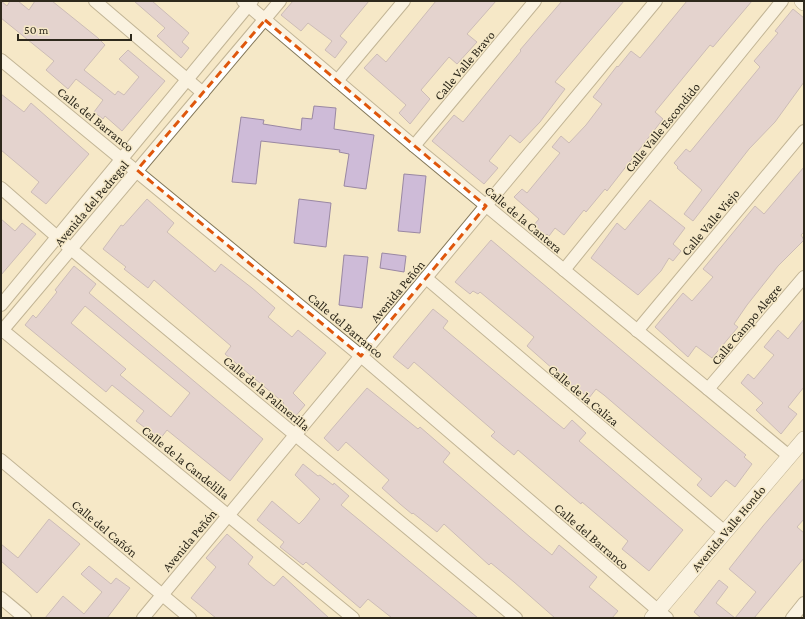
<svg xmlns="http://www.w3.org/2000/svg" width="805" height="619" viewBox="0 0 805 619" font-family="'Crimson Pro',serif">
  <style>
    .building { fill: #cebbd8; stroke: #9a88a3; fill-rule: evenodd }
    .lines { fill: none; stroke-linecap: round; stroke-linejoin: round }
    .minor-casing { stroke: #837759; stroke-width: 14 }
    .tertiary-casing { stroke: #837759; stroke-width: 16 }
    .minor { stroke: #fff; stroke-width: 12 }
    .tertiary { stroke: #fff; stroke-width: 15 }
    .marked { fill: none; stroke: #df570d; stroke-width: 3; stroke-dasharray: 8 5; stroke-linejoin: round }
    .labels { text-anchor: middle; stroke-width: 3; stroke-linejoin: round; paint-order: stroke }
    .street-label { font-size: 13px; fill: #2e291c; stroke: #f5e8c7 }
  </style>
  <rect width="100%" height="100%" fill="#f5e8c7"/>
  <!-- building -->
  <g class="building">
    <path d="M1,1L7,6L10,1H18L29,10L35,1H52L98,38L105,45L84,70L115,95L118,91L124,95L139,77L119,59L128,50L165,81L122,131L105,116L103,119L94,112L103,100L76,79L68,89L46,70L54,61L1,18Z"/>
    <path d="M134,1H152L189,33L182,42L189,48L181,58L157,36L165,28Z"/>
    <path d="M293,1H369L340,36L347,42L335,58L325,50L332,41L308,23L301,31L281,15Z"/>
    <path d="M436,1H496L467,34L477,42L457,64L449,57L421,90L430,99L410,124L399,113L406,105L364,68L377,54L386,62Z"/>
    <path d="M562,1H624L555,82L565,89L540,122L520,143L510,135L489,161L498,168L484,184L432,141L454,115L463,122L521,51L520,50Z"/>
    <path d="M687,1H752L713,47L710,45L655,112L663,119L607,191L605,189L586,212L584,210L564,235L555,228L549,236L547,234L545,236L533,226L539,219L514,197L522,189L527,193L560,153L552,147L561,136L569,143L586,125L602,104L593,97L617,66L618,67L631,51L640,58Z"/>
    <path d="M793,9L804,18V82L775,122L749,149L693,221L684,214L702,190L677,168L678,167L674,163L686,149L690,152L760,67L754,61L778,33L775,31Z"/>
    <path d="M1,94L24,112L31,103L89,154L46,204L31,192L39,182L1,150Z"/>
    <path d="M314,106L336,108L334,129L374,135L366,189L344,186L349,154L339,152L340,150L261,141L256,184L232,182L241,117L264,120L263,124L301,130L302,118L312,119Z"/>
    <path d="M804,167V232L801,235L804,240L778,266L747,305L734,324L738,327L712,358L696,346L688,357L655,327L683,293L692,301L713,277L703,269L755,206L764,214Z"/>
    <path d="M404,174L426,176L420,233L398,231Z"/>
    <path d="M147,199L174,223L167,232L215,272L221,264L252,288L275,308L268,317L292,337L298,330L326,353L293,393L305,405L294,418L281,408L284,403L225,354L231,346L154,280L148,288L124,269L126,267L103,249L121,225L123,226Z"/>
    <path d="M299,199L331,203L326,247L294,243Z"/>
    <path d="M650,200L685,228L673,244L681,251L673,261L669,258L661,271L638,295L591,258L617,223L625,230Z"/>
    <path d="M1,219L15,231L22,223L36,234L1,275Z"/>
    <path d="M491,240L746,455L744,457L752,464L735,487L726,480L711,497L697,485L702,479L604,395L596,389L589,398L573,385L572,386L527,346L534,337L480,292L478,294L473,291L470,294L455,282Z"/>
    <path d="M382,253L406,256L404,272L380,268Z"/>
    <path d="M344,255L368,257L362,308L339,305Z"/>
    <path d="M74,266L96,284L89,293L263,439L230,481L167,430L160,439L136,421L144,411L112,385L106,392L25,325L33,315L36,318L57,292L55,290ZM85,306L190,393L171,417L120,375L126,369L71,323Z"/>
    <path d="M433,309L448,321L443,328L554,421L564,429L572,420L586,433L579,441L683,530L649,571L622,549L628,541L582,502L581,504L518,450L514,455L491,436L495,432L414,362L408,369L393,357Z"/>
    <path d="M804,319V387L788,407L797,414L781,434L756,410L763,403L741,383L748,374L754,379L774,355L764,347L778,330L788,339Z"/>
    <path d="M367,388L418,429L420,427L450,453L443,462L530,537L552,555L559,545L597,577L589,587L618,611L612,618H555L514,582L491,563L489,565L444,524L437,532L413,513L412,514L400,504L382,488L389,480L346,442L338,451L324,438Z"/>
    <path d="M303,464L318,476L320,475L333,485L334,483L349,496L341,505L478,618H392L368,599L360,608L306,562L303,565L280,547L284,542L257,520L272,501L299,524L304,519L320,499L295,475Z"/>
    <path d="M804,478V519L797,527L804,533V558L754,618H735L756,592L729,569L763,526Z"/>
    <path d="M49,519L80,544L37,593L1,561V544L18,558Z"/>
    <path d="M227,534L253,557L248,564L266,580L274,586L283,576L329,618H216L191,598L216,567L206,558Z"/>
    <path d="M89,566L111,584L116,578L130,588L107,618H45L63,596L84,614L102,592L81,574Z"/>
    <path d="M719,580L728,587L716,603L735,618H701L694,612Z"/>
  </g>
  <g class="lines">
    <!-- minor casing -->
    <g class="minor-casing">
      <g id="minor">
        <path d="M95,1L203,93"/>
        <path d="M243,1L414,146L789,456"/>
        <path d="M1,60L361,356L667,618"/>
        <path d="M337,81L404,1"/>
        <path d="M414,146L535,1"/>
        <path d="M1,188L71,249L516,618"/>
        <path d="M564,270L782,1"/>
        <path d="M426,278L725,532"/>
        <path d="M1,305L252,1"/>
        <path d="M1,329L353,618"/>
        <path d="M637,331L804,131"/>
        <path d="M1,332L280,1"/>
        <path d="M708,389L804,277"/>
        <path d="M1,460L190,618"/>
        <path d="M1,598L25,618"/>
        <path d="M143,618L656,1"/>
        <path d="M792,618L804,603"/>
      </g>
    </g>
    <!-- tertiary casing -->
    <g class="tertiary-casing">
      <g id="tertiary">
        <path d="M802,1L804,3"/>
        <path d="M652,618L804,439"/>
      </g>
    </g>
    <!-- minor -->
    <use href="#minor" class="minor"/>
    <!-- tertiary -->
    <use href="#tertiary" class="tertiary"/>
  </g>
  <!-- marked area -->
  <path d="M0 0H805V619H0ZM265,20L486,206L361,356L137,170Z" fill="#f5e8c7" fill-opacity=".55" fill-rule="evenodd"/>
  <path class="marked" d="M265,20L486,206L361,356L137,170Z"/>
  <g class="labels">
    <!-- street labels -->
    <g class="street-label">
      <text transform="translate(464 65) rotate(-50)" y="5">Calle Valle Bravo</text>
      <text transform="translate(96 119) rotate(39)" y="5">Calle del Barranco</text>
      <text transform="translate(662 127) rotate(-51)" y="5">Calle Valle Escondido</text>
      <text transform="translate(91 203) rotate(-50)" y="5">Avenida del Pedregal</text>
      <text transform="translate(524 219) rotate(40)" y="5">Calle de la Cantera</text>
      <text transform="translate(710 222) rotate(-50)" y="5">Calle Valle Viejo</text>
      <text transform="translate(397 291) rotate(-50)" y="5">Avenida Peñón</text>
      <text transform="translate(746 324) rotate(-50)" y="5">Calle Campo Alegre</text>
      <text transform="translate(346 325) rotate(40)" y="5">Calle del Barranco</text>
      <text transform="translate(267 393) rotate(40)" y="5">Calle de la Palmerilla</text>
      <text transform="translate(584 395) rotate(40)" y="5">Calle de la Caliza</text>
      <text transform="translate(186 462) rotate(39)" y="5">Calle de la Candelilla</text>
      <text transform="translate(105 528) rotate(40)" y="5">Calle del Cañón</text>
      <text transform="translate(728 528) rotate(-50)" y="5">Avenida Valle Hondo</text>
      <text transform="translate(592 536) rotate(41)" y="5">Calle del Barranco</text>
      <text transform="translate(189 540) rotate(-50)" y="5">Avenida Peñón</text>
    </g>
  </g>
  <!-- border -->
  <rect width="805" height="619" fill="none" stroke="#2e291c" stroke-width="4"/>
  <!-- scale -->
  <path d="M18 34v6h113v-6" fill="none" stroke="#2e291c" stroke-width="2"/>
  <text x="24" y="34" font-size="12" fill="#2e291c" stroke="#f5e8c7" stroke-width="3" paint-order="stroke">50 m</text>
</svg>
